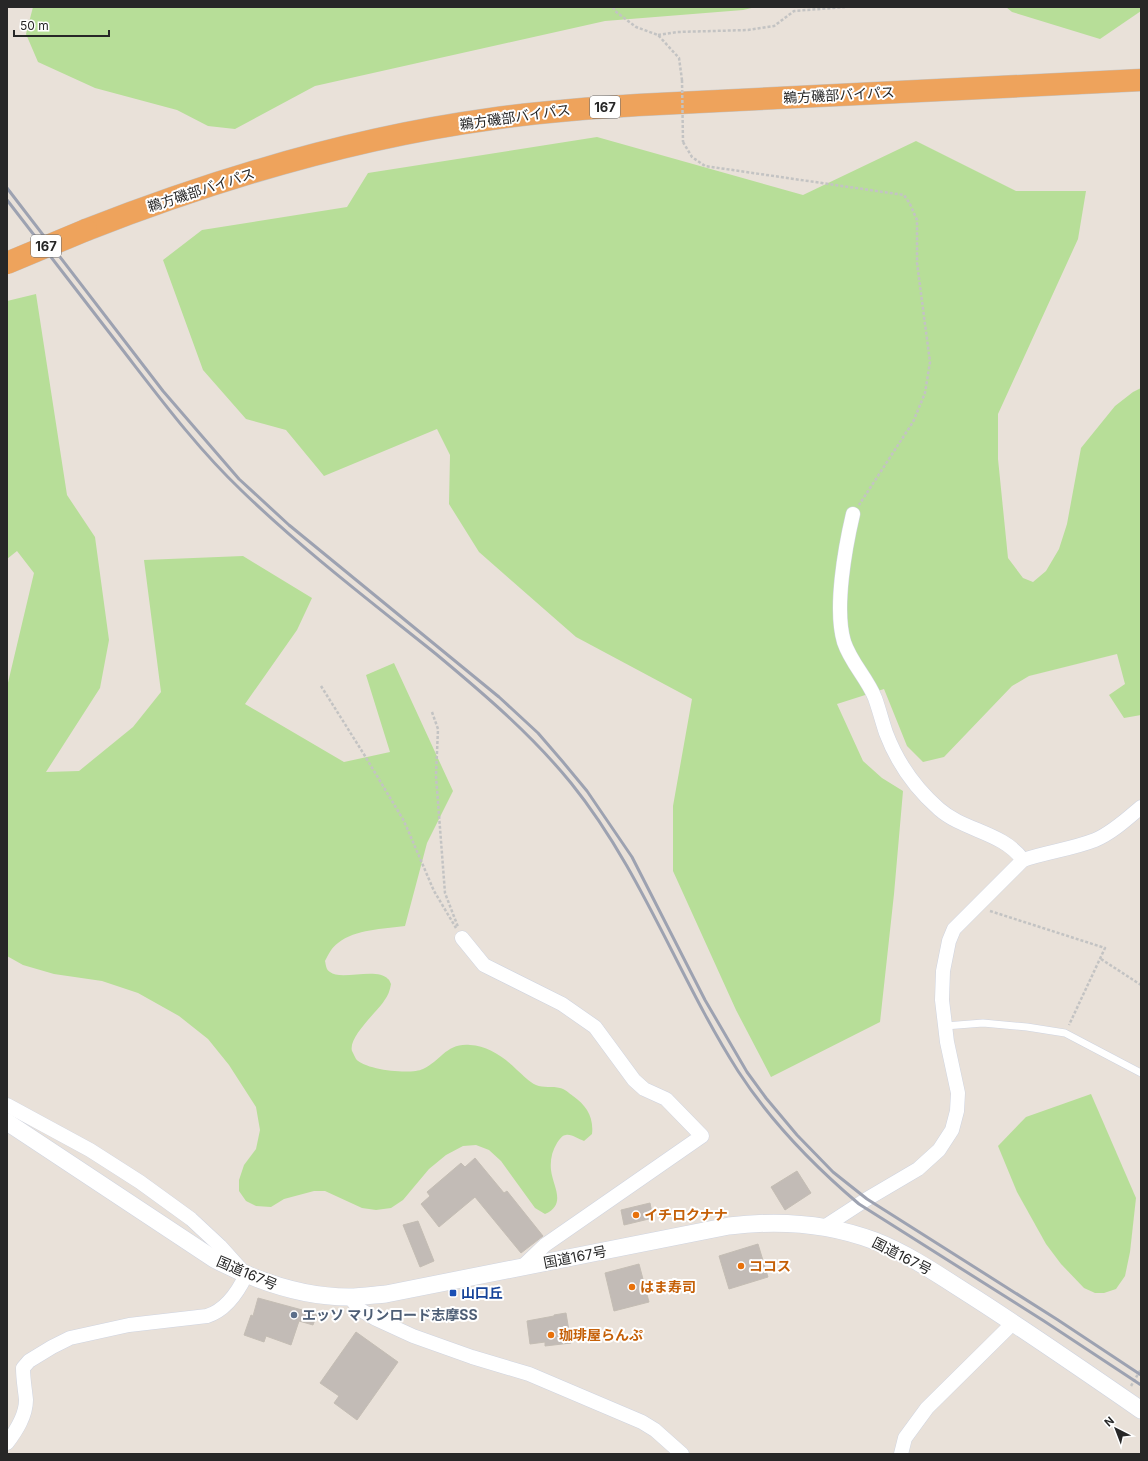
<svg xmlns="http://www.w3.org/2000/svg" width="1148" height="1461" viewBox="0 0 1148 1461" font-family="Inter,'Noto Sans JP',sans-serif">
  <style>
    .green { fill: #b7de98 }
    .building { fill: #c2bbb6; stroke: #c4bdb4 }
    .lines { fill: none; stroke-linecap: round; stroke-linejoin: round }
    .service-casing { stroke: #cfd4e0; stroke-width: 8 }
    .minor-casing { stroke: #cfd4e0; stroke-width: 15 }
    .tertiary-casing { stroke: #cfd4e0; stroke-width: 18 }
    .trunk-casing { stroke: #c3c3c3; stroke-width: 23 }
    .path { stroke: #c3c3c3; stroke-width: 2.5; stroke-dasharray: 3 2; stroke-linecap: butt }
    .service { stroke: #fff; stroke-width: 7 }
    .minor { stroke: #fff; stroke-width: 14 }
    .tertiary { stroke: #fff; stroke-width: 17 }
    .trunk { stroke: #eea35c; stroke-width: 22 }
    .rail { stroke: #9da2b1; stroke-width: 3 }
    .trunk-bridge-casing { stroke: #c3c3c3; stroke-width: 23; stroke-linecap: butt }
    .path-bridge { stroke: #c3c3c3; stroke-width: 2.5; stroke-dasharray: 3 2; stroke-linecap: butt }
    .trunk-bridge { stroke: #eea35c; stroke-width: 22 }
    .food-dot { fill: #e8710a; stroke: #fff; stroke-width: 1.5 }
    .transit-dot { fill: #1a4fb4; stroke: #fff; stroke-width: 1.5 }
    .service-dot { fill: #5c6f8a; stroke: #fff; stroke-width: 1.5 }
    .labels { text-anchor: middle; stroke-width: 4; stroke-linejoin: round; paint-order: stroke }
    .shield { fill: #fff; stroke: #686868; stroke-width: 1 }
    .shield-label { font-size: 13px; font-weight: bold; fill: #272727 }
    .street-label { font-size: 14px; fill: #272727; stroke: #fff }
    .food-label { font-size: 14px; font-weight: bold; fill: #c56008; stroke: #fff; text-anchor: start }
    .transit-label { font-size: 14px; font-weight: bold; fill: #164399; stroke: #fff; text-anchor: start }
    .service-label { font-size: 14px; font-weight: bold; fill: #4e5e75; stroke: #fff; text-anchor: start }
  </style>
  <rect width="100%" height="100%" fill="#e9e1d9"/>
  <!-- green -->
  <g class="green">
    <path d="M33,7H756L743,10L605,21L315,86L235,129L208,126L177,110L95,88L38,62L26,34Z"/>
    <path d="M1006,7H1141V11L1100,39L1012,12Z"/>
    <path d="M597,137L803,195L916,141L1016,191H1086L1078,239L998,414V459L1008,558L1023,578L1033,582L1046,571L1059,549L1067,524L1081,448L1115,406L1133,392L1141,388V715L1124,718L1109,695L1125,684L1117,654L1029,676L1012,686L944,757L923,762L907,746L884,689L837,704L863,761L882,778L903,791L894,894L880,1022L771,1077L736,1010L673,871V806L692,699L576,637L479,552L449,504L450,455L437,429L324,476L286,430L246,419L203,370L163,260L202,230L347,207L368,173Z"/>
    <path d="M36,294L67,495L95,537L109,640L100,688L46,772L79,771L133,727L161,692L144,560L243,556L312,598L297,630L245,704L344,762L390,752L366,675L394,663L453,791L427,843L405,926C383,929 356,929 338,943C332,947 328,955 325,961C326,965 326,970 330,972C340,981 377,967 388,979C389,979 391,984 391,984C390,990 388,996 384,1001C377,1012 348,1037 352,1051C353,1053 355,1057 356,1059C365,1070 411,1075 423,1069C441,1061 446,1043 470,1045C488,1046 504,1057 517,1070C523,1075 529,1082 536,1085C543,1088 553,1086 560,1088C565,1089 569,1093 573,1096C586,1105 594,1117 592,1134L584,1141C578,1139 572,1134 566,1135C562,1135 559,1140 557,1143C552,1151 550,1160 551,1170C553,1187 567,1204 545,1214L535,1208L501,1161L489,1150L476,1145L463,1146L446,1155L429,1169L403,1200L391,1208L376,1210L362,1208L325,1191H314L284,1199L271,1207L256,1206L246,1201L239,1191V1180L244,1165L256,1149L260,1130L256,1107L229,1065L208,1039L179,1016L138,993L102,981L54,974L23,965L7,956V687L34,573L17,551L7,559V301Z"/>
    <path d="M1091,1094L1136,1198L1130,1252L1125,1276L1116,1289L1104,1293H1095L1084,1288L1061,1264L1046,1244L1017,1192L998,1146L1026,1117Z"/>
  </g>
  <!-- building -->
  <g class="building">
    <path d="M475,1158L504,1193L507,1191L543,1236L521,1253L475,1197L439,1227L421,1204L430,1196L427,1192L461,1163L465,1167Z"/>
    <path d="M797,1171L811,1193L785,1210L771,1187Z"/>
    <path d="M650,1203L653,1218L624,1225L621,1210Z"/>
    <path d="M418,1221L434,1261L420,1267L403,1225Z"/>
    <path d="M758,1244L768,1277L729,1289L719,1256Z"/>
    <path d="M639,1264L649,1302L614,1311L605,1273Z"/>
    <path d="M258,1298L317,1314L313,1325L299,1321L291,1345L266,1336L264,1342L244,1335L251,1315L253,1316Z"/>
    <path d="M566,1313L571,1343L545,1346V1342L530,1344L527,1321L554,1316V1315Z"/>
    <path d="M356,1332L398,1362L357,1420L334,1403L339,1396L320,1383Z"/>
  </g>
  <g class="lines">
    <!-- service casing -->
    <g class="service-casing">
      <path id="service" d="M945,1026L983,1023L1027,1027L1065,1033L1141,1073"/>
    </g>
    <!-- minor casing -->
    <g class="minor-casing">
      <g id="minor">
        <path d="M853,514C845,548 834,609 844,642C851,663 867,678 875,698C879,709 882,721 886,733C897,762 915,788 939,809C964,831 1003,832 1023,860"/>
        <path d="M462,938L484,965L562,1004L595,1027L634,1080L644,1089L666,1099L702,1136L545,1245L521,1268"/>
        <path d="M7,1105L90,1150L140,1182L191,1219L220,1246L246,1275C238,1292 226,1310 207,1316L129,1325L70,1338L52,1347L29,1361L23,1368C23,1379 25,1389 26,1400C26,1416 16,1431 7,1443"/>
        <path d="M824,1227L867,1199L918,1169L939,1150L952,1130L957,1111L958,1093L947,1042L942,1000L943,971L949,941L954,929L1023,860C1047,852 1072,849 1095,840C1112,833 1128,818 1141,807"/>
        <path d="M350,1297L359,1309L376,1319L413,1336L472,1357L529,1374L642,1422L655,1430L682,1454"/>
        <path d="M901,1454L905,1438L927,1408L1013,1323"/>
      </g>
    </g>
    <!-- tertiary casing -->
    <g class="tertiary-casing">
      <path id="tertiary" d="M7,1122L214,1259C256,1281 301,1297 349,1297C361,1297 374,1295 386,1294L729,1226C778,1220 828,1223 875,1241C911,1255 943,1278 975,1298C1031,1334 1086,1372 1141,1410"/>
    </g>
    <!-- trunk casing -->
    <g class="trunk-casing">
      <path id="trunk" d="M86,230C216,179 352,138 491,119C540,112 589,108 638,105L1141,80"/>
    </g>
    <!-- path -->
    <g class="path">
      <path d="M613,7L615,11L636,27L658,35L679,58L682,80"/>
      <path d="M658,35L677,32L748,30L774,26L794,11L845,7"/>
      <path d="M683,142L692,157L705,166L904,195L910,204L917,220V263L930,362L925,393L913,422L859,505"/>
      <path d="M321,686L365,756L404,821L434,891L456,928"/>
      <path d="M432,712L438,729L436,776L445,893L458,927"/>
      <path d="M990,911L1105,948L1069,1025"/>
      <path d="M1101,959L1141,985"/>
      <path d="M1131,1386L1141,1369"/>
    </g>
    <!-- service -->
    <use href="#service" class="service"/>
    <!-- minor -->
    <use href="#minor" class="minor"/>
    <!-- tertiary -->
    <use href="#tertiary" class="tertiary"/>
    <!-- trunk -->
    <use href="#trunk" class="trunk"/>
    <!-- rail -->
    <g class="rail">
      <path d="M7,188L163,391L239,479L289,525L499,697L538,733L563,762L587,791L632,857L705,1000L747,1072L766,1098L797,1135L833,1172L867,1199L1058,1320L1141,1375"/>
      <path d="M7,200C46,251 86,302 125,353C162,401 198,449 242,491C302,549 370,601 436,654C484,694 531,734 571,783C642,871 678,977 738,1071C771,1122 813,1165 859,1204L1044,1321L1141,1385"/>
    </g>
    <!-- trunk-bridge casing -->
    <g class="trunk-bridge-casing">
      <path id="trunk-bridge" d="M7,263L86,230"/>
    </g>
    <!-- path-bridge -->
    <path class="path-bridge" d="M682,80L683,142"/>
    <!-- trunk-bridge -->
    <use href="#trunk-bridge" class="trunk-bridge"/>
  </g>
  <!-- markers -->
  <g class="food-dot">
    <circle cx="636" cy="1215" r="4"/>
    <circle cx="741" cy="1266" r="4"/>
    <circle cx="632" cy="1287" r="4"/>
    <circle cx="551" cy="1335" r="4"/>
  </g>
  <rect class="transit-dot" x="449" y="1289" width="8" height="8" rx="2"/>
  <circle class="service-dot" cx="294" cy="1315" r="4"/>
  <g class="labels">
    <!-- shield labels -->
    <g class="shield">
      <rect x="590" y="96" width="30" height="22" rx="3"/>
      <rect x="31" y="235" width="30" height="22" rx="3"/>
    </g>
    <g class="shield-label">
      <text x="605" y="112">167</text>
      <text x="46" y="251">167</text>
    </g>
    <!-- street labels -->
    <g class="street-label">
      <text transform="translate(839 95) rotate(-3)" y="5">鵜方磯部バイパス</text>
      <text transform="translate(515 117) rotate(-8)" y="5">鵜方磯部バイパス</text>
      <text transform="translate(201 190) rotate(-18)" y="5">鵜方磯部バイパス</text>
      <text transform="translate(902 1256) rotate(27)" y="5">国道167号</text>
      <text transform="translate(575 1257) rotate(-11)" y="5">国道167号</text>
      <text transform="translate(247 1273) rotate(23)" y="5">国道167号</text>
    </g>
    <!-- food labels -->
    <g class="food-label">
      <text x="644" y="1220">イチロクナナ</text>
      <text x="749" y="1271">ココス</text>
      <text x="640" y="1292">はま寿司</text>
      <text x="559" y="1340">珈琲屋らんぷ</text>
    </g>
    <!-- transit labels -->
    <g class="transit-label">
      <text x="461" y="1298">山口丘</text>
    </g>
    <!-- service labels -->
    <g class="service-label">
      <text x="302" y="1320">エッソ マリンロード志摩SS</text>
    </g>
  </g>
  <!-- border -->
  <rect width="1148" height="1461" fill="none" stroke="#272727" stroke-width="16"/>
  <!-- north arrow -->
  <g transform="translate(1116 1429) rotate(318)" stroke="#ffffff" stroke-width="3" paint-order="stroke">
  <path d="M0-3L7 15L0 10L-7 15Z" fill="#272727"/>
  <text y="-6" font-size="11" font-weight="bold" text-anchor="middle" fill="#272727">N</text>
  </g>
  <!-- scale -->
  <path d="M14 30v6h95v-6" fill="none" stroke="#272727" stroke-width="2"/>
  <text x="20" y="30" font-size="12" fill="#272727" stroke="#ffffff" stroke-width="3" paint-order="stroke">50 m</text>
</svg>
